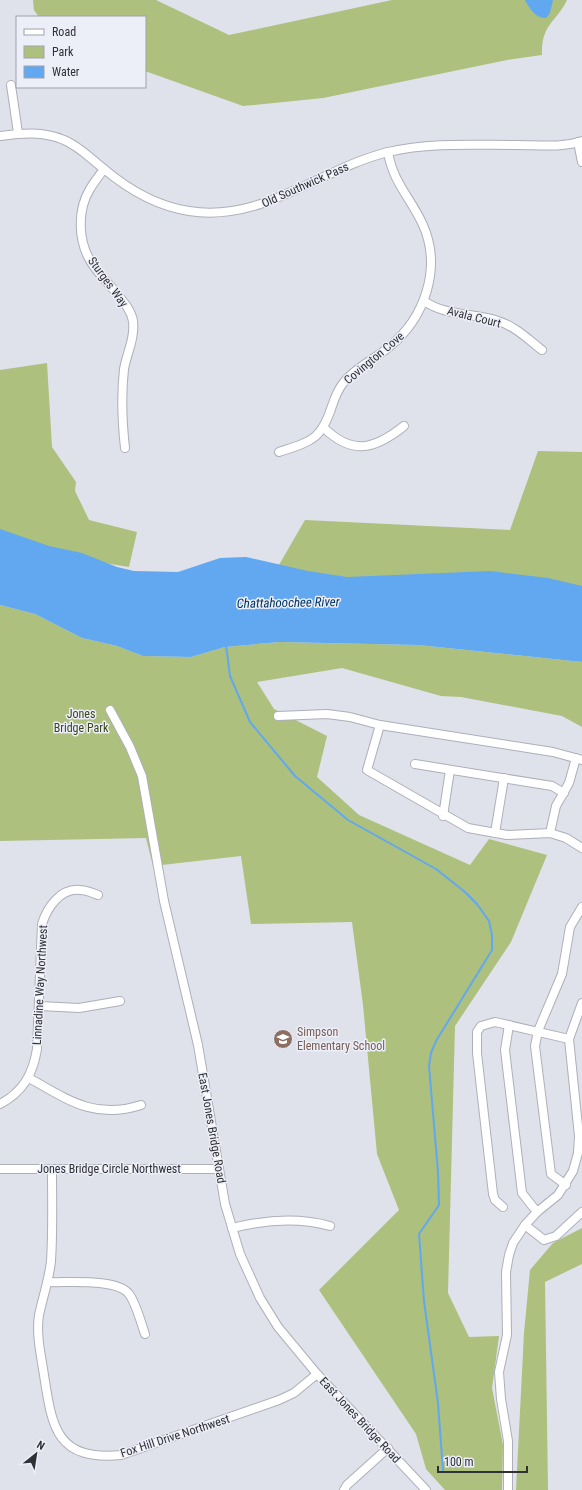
<svg xmlns="http://www.w3.org/2000/svg" width="582" height="1490" viewBox="0 0 582 1490" font-family="'Roboto Condensed',sans-serif">
  <style>
    .green { fill: #adc07d }
    .water { fill: #62a8f0 }
    .lines { fill: none; stroke-linecap: round; stroke-linejoin: round }
    .stream { stroke: #62a8f0; stroke-width: 2 }
    .minor-casing { stroke: #adafb9; stroke-width: 10 }
    .minor { stroke: #fff; stroke-width: 8 }
    .labels { text-anchor: middle; stroke-width: 3; stroke-linejoin: round; paint-order: stroke }
    .street-label { font-size: 12px; fill: #303135; stroke: #eceef8 }
    .park-label { font-size: 12px; fill: #3b451c; stroke: #eceef8 }
    .education-label { font-size: 12px; fill: #785e54; stroke: #eceef8; text-anchor: start }
    .water-label { font-size: 13px; font-style: italic; fill: #003461; stroke: #eceef8 }
  </style>
  <rect width="100%" height="100%" fill="#dfe1eb"/>
  <!-- green -->
  <g class="green">
    <path d="M33,0H156L229,35L392,0H567C556,23 541,24 542,55L507,60L323,98L243,106L145,71V17H39L34,10Z"/>
    <path d="M47,363L52,447L76,482L75,491L89,520L137,532L129,567L61,556L0,534V370Z"/>
    <path d="M538,451L582,452V596L265,589L305,520L510,530Z"/>
    <path d="M0,605L35,614L82,638L117,646L143,656L191,657L225,647L280,642L418,645L582,662V727L562,716L461,697L441,696L342,668L257,682L274,709L327,736L317,777L359,815L470,865L489,839L547,855L511,942L455,1026L448,1293L469,1337L499,1336L492,1388L503,1445L502,1490H445L426,1469L416,1434L319,1290L399,1210L377,1154L363,1005L352,922L251,924L241,856L153,866L146,838L0,841Z"/>
    <path d="M582,1228V1264L545,1282L548,1490H516L524,1333L530,1270L553,1243Z"/>
  </g>
  <!-- water -->
  <g class="water">
    <path d="M525,0H553L550,13L546,18C536,19 529,8 525,0Z"/>
    <path d="M0,529L49,546L82,553L117,567L134,571L178,572L220,558L246,557L308,571L347,577L490,571L548,578L582,586V662L418,645L280,642L225,647L191,657L143,656L117,646L82,638L35,614L0,605Z"/>
  </g>
  <g class="lines">
    <!-- stream -->
    <path class="stream" d="M226,645L230,676L250,722L295,776L348,820L436,869L465,892L477,904L489,921L492,935V950L436,1041L431,1053L429,1066L438,1172L439,1205L419,1234L424,1301L438,1403L443,1471"/>
    <!-- minor casing -->
    <g class="minor-casing">
      <g id="minor">
        <path d="M11,85L18,133"/>
        <path d="M0,136C22,133 43,131 64,140C79,146 91,159 104,169C129,190 156,206 189,211C262,223 320,169 388,152C430,142 474,145 517,145C538,145 562,148 582,141"/>
        <path d="M578,142L582,162"/>
        <path d="M104,169C99,176 94,182 90,189C77,210 78,241 91,262C97,272 106,281 114,290C121,299 131,309 133,321C135,338 127,353 124,369C121,396 122,421 125,448"/>
        <path d="M424,301C445,316 475,313 498,321C515,326 529,340 542,350"/>
        <path d="M324,428C353,456 375,449 404,426"/>
        <path d="M279,452C312,441 321,440 332,406C335,397 338,389 344,382C356,367 375,359 389,347C425,318 442,268 423,225C411,198 393,183 388,152"/>
        <path d="M110,710L130,747L142,776L164,901L198,1045L225,1204L240,1254L260,1298L278,1327L317,1374L426,1490"/>
        <path d="M278,716L327,714L350,717L380,725L553,752L582,760"/>
        <path d="M380,725L367,770L468,828L507,835L550,833L566,838L582,848"/>
        <path d="M415,764L552,786L564,793"/>
        <path d="M443,816L450,770"/>
        <path d="M495,833L504,778"/>
        <path d="M550,833L556,806L569,783L576,758"/>
        <path d="M40,1006L79,1008L120,1001"/>
        <path d="M509,1025L505,1050L522,1193L537,1212"/>
        <path d="M29,1078C68,1100 95,1120 141,1105"/>
        <path d="M0,1104C23,1092 33,1074 37,1049L42,924C47,908 60,888 80,890C86,890 93,893 98,895"/>
        <path d="M0,1169H219"/>
        <path d="M52,1170C52,1200 53,1231 51,1261C49,1280 43,1296 39,1315C36,1335 41,1355 44,1375C52,1427 56,1461 121,1455L279,1400L294,1393L317,1374"/>
        <path d="M566,1185L551,1174L535,1046L538,1031L562,974L570,927L582,907"/>
        <path d="M503,1207L495,1200L493,1194L477,1053V1032L481,1026L495,1022L569,1039"/>
        <path d="M525,1225L544,1240L556,1236L582,1212"/>
        <path d="M232,1228C264,1220 297,1217 330,1226"/>
        <path d="M49,1282C67,1283 117,1278 129,1294C136,1303 141,1323 145,1334"/>
        <path d="M344,1490L347,1485L388,1448"/>
        <path d="M508,1490V1441L501,1399L499,1372L507,1335L506,1272L509,1255L513,1243L525,1225L537,1212L558,1195L573,1171L578,1153L579,1136L569,1039L582,1003"/>
      </g>
    </g>
    <!-- minor -->
    <use href="#minor" class="minor"/>
  </g>
  <!-- icons -->
  <defs>
    <g id="school-disc" transform="scale(1)"><circle r="9.5" fill="#8d6e63" stroke="#eceef8"/><path d="M0-5L7-2L0 1L-7-2ZM-4 1L0 2.5L4 1V4Q0 6-4 4Z" fill="#fff"/></g>
  </defs>
  <g fill-rule="evenodd">
    <use href="#school-disc" x="283" y="1039"/>
  </g>
  <g class="labels">
    <!-- street labels -->
    <g class="street-label">
      <text transform="translate(305 185) rotate(-24)" y="4">Old Southwick Pass</text>
      <text transform="translate(108 282) rotate(54)" y="4">Sturges Way</text>
      <text transform="translate(474 317) rotate(14)" y="4">Avala Court</text>
      <text transform="translate(374 358) rotate(-40)" y="4">Covington Cove</text>
      <text transform="translate(40 985) rotate(-87)" y="4">Linnadine Way Northwest</text>
      <text transform="translate(212 1128) rotate(80)" y="4">East Jones Bridge Road</text>
      <text x="109" y="1173">Jones Bridge Circle Northwest</text>
      <text transform="translate(360 1420) rotate(47)" y="4">East Jones Bridge Road</text>
      <text transform="translate(175 1436) rotate(-18)" y="4">Fox Hill Drive Northwest</text>
    </g>
    <!-- park labels -->
    <g class="park-label">
      <text x="81" y="718">Jones<tspan x="81" dy="14">Bridge Park</tspan></text>
    </g>
    <!-- education labels -->
    <g class="education-label">
      <text x="297" y="1036">Simpson<tspan x="297" dy="14">Elementary School</tspan></text>
    </g>
    <!-- water labels -->
    <g class="water-label">
      <text transform="translate(288 602) rotate(-1)" y="5">Chattahoochee River</text>
    </g>
  </g>
  <!-- legend -->
  <rect x="16" y="16" width="130" height="72" fill="#eceef8" stroke="#a1a2aa"/>
  <rect x="24" y="29" width="20" height="6" fill="#ffffff" stroke="#a1a2aa"/>
  <text x="52" y="36" font-size="12" fill="#303135">Road</text>
  <rect x="24" y="46" width="20" height="12" fill="#adc07d" stroke="#a1a2aa"/>
  <text x="52" y="56" font-size="12" fill="#303135">Park</text>
  <rect x="24" y="66" width="20" height="12" fill="#62a8f0" stroke="#a1a2aa"/>
  <text x="52" y="76" font-size="12" fill="#303135">Water</text>
  <!-- north arrow -->
  <g transform="translate(36 1454) rotate(30)" stroke="#eceef8" stroke-width="3" paint-order="stroke">
  <path d="M0-3L7 15L0 10L-7 15Z" fill="#303135"/>
  <text y="-6" font-size="11" font-weight="bold" text-anchor="middle" fill="#303135">N</text>
  </g>
  <!-- scale -->
  <path d="M438 1466v6h89v-6" fill="none" stroke="#303135" stroke-width="2"/>
  <text x="444" y="1466" font-size="12" fill="#303135" stroke="#eceef8" stroke-width="3" paint-order="stroke">100 m</text>
</svg>
